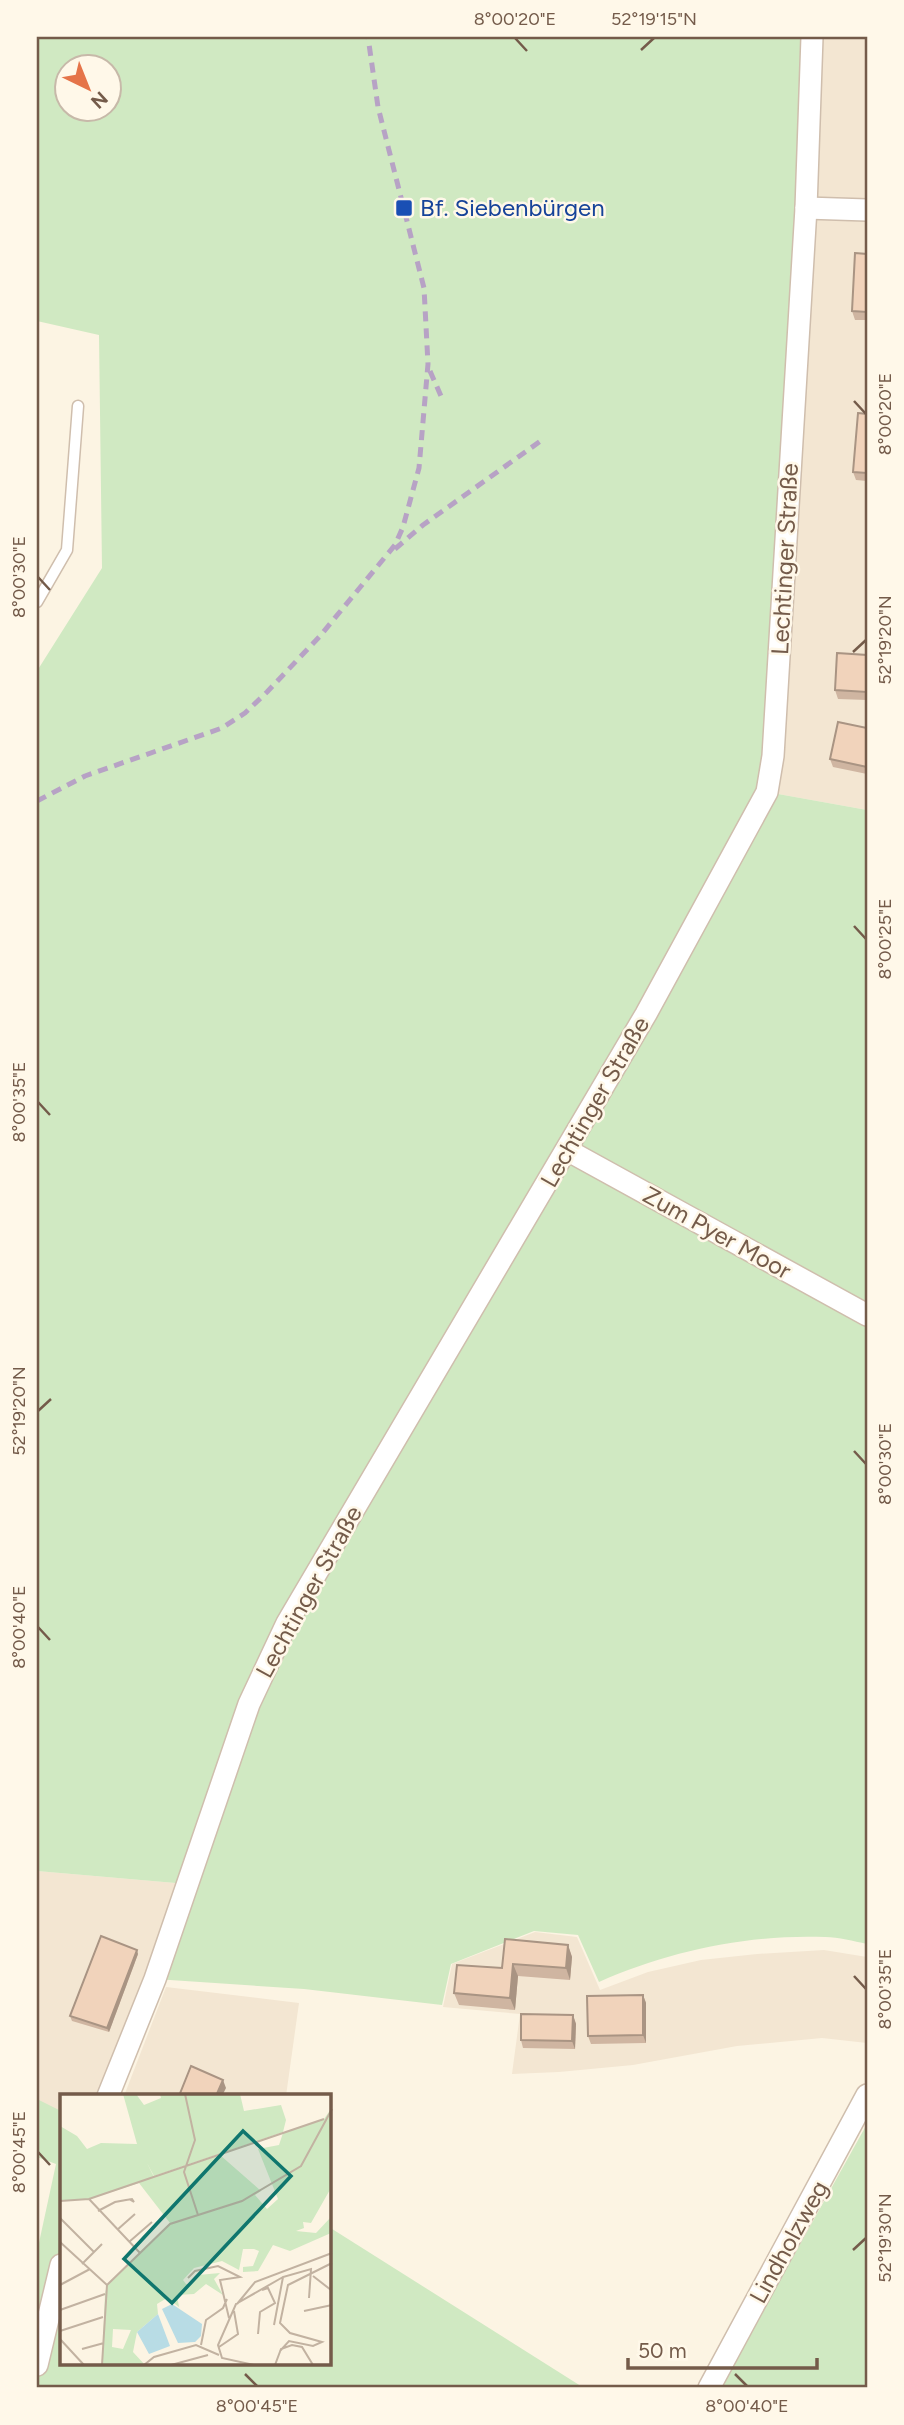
<svg xmlns="http://www.w3.org/2000/svg" width="904" height="2425" viewBox="0 0 904 2425" font-family="Figtree,sans-serif">
  <style>
    .residential { fill: #f3e6d2 }
    .green { fill: #d0e9c2; fill-rule: evenodd }
    .lines { fill: none; stroke-linecap: round; stroke-linejoin: round }
    .service-casing { stroke: #cfbead; stroke-width: 13 }
    .minor-casing { stroke: #cfbead; stroke-width: 24 }
    .service { stroke: #fff; stroke-width: 10 }
    .minor { stroke: #fff; stroke-width: 21 }
    .rail { stroke: #b7a2c5; stroke-width: 5; stroke-dasharray: 10 7; stroke-linecap: butt }
    .wall { fill: #cfb5a1 }
    .shaded-wall { fill: #a99483 }
    .building { fill: #f1d3bb; stroke: #a99483; stroke-width: 2 }
    .ticks { fill: none; stroke: #745b4a; stroke-width: 2.5 }
    .transit-dot { fill: #1a4fb4; stroke: #fff8e9; stroke-width: 2.5 }
    .labels { text-anchor: middle; stroke-width: 5; stroke-linejoin: round; paint-order: stroke }
    .transit-label { font-size: 24px; fill: #164399; stroke: #fff8e9; text-anchor: start }
    .street-label { font-size: 24px; fill: #745b4a; stroke: #fff8e9 }
    .inset-road { fill: none; stroke: #c2b2a1; stroke-width: 2 }
    .view { fill: #0f766e; fill-opacity: 0.15; stroke: #0f766e; stroke-width: 3.5 }
    .inset-edge { fill: none; stroke: #745b4a; stroke-width: 3.5 }
    .neatline { fill: none; stroke: #745b4a; stroke-width: 2.5 }
    .ticks-label { font-size: 18px; text-anchor: middle; fill: #745b4a }
  </style>
  <rect width="100%" height="100%" fill="#fcf4e3"/>
  <!-- residential -->
  <g class="residential">
    <path d="M812,37H867V810L767,792Z"/>
    <path d="M37,1871L187,1884L108,2096H61V2114L37,2102Z"/>
    <path d="M535,1932L577,1937L600,1990L648,1972L701,1960L757,1954L824,1950L867,1957V2043L822,2038L737,2046L633,2065L559,2072L512,2074L520,2014L443,2007L452,1964Z"/>
    <path d="M166,1987L299,2003L286,2096H124Z"/>
  </g>
  <!-- green -->
  <g class="green">
    <path d="M37,37H812L767,792L867,810V1944C853,1941 839,1937 825,1937C749,1934 668,1951 599,1982L578,1935L534,1931L451,1964L442,2005L304,1989L155,1979L187,1884L37,1871V671L102,568L99,335L37,321ZM66,66H108V108H66Z"/>
    <path d="M37,2099L61,2111V2364H329V2227L584,2388H37V2252L56,2164L37,2157Z"/>
    <path d="M867,2124V2388H720Z"/>
  </g>
  <g class="lines">
    <!-- service casing -->
    <g class="service-casing">
      <path id="service" d="M37,602L67,550L78,406"/>
    </g>
    <!-- minor casing -->
    <g class="minor-casing">
      <g id="minor">
        <path d="M806,208L867,210"/>
        <path d="M567,1150L867,1315"/>
        <path d="M108,2096L155,1979L249,1704L287,1623L646,1014L767,792L773,756L806,208L812,37"/>
        <path d="M37,2365L61,2265"/>
        <path d="M709,2388L867,2095"/>
      </g>
    </g>
    <!-- service -->
    <use href="#service" class="service"/>
    <!-- minor -->
    <use href="#minor" class="minor"/>
    <!-- rail -->
    <g class="rail">
      <path d="M430,371L441,396"/>
      <path d="M395,549L423,525L542,440"/>
      <path d="M37,801L85,776L222,728L245,713L267,692L320,636L395,545L403,527L419,468L428,364L424,288L378,107L368,37"/>
    </g>
  </g>
  <!-- wall -->
  <g class="wall">
    <path d="M867,254V320H855L852,311Z"/>
    <path d="M867,414V481L856,480L853,472Z"/>
    <path d="M867,655V700L838,699L835,690Z"/>
    <path d="M867,728V774L833,767L830,759Z"/>
    <path d="M568,1945L572,1957L570,1980L518,1976L515,2010L459,2005L454,1993L502,1968Z"/>
    <path d="M138,1954L109,2032L72,2021L70,2016Z"/>
    <path d="M643,1995L646,2003V2043L591,2044L588,2036Z"/>
    <path d="M573,2015L576,2024L575,2049L523,2048L521,2040Z"/>
  </g>
  <!-- shaded-wall -->
  <g class="shaded-wall">
    <path d="M568,1945L572,1957L570,1980L566,1968Z"/>
    <path d="M137,1950L138,1954L109,2032L107,2028Z"/>
    <path d="M513,1964L518,1976L515,2010L510,1998Z"/>
    <path d="M643,1995L646,2003V2043L643,2035Z"/>
    <path d="M573,2015L576,2024L575,2049L572,2041Z"/>
    <path d="M223,2080L226,2088L222,2096H216Z"/>
  </g>
  <!-- building -->
  <g class="building">
    <path d="M855,253L867,254V312L852,311Z"/>
    <path d="M858,413L867,414V473L853,472Z"/>
    <path d="M837,653L867,655V692L835,690Z"/>
    <path d="M838,722L867,728V767L830,759Z"/>
    <path d="M101,1936L137,1950L107,2028L70,2016Z"/>
    <path d="M505,1939L568,1945L566,1968L513,1964L510,1998L454,1993L457,1965L502,1968Z"/>
    <path d="M643,1995V2035L588,2036L587,1996Z"/>
    <path d="M521,2014L573,2015L572,2041L521,2040Z"/>
    <path d="M191,2066L223,2080L216,2096H179Z"/>
  </g>
  <!-- ticks -->
  <path class="ticks" d="M515,38L527,51M641,50L654,38M854,401L866,414M38,577L50,590M853,652L866,640M854,926L866,939M38,1102L50,1115M38,1411L51,1399M854,1451L866,1464M38,1627L50,1640M854,1976L866,1989M38,2152L50,2165M853,2250L866,2238M245,2374L257,2386M735,2374L747,2386"/>
  <!-- markers -->
  <rect class="transit-dot" x="395" y="199" width="18" height="18" rx="3.5"/>
  <g class="labels">
    <!-- transit labels -->
    <g class="transit-label">
      <text x="420" y="216">Bf. Siebenbürgen</text>
    </g>
    <!-- street labels -->
    <g class="street-label">
      <text transform="translate(785 559) rotate(-87)" y="8">Lechtinger Straße</text>
      <text transform="translate(595 1102) rotate(-60)" y="8">Lechtinger Straße</text>
      <text transform="translate(717 1233) rotate(29)" y="8">Zum Pyer Moor</text>
      <text transform="translate(309 1592) rotate(-61)" y="8">Lechtinger Straße</text>
      <text transform="translate(789 2242) rotate(-61)" y="8">Lindholzweg</text>
    </g>
  </g>
  <!-- overview -->
  <g transform="translate(60 2094)">
    <rect width="271" height="271" fill="#fcf4e3"/>
    <path d="M63,0H76L84,11L101,4L100,0H180L184,17L221,11L226,26L223,38L94,82L87,69L94,83L160,61L201,97L195,101L207,115L218,105L198,55L219,51L223,39L264,25L271,15V94L251,129L243,128L244,134L236,137L256,139L271,123V139L230,157L213,151L198,177L183,178V173L193,172L199,157L194,155H183L179,176L162,167L134,174L123,186L126,190L130,191L138,181L160,179L154,185L163,201L146,190L134,200L117,201L119,213L107,204L97,210L98,220L77,238L73,258L85,271H42L45,200L47,191L110,129L79,89L29,105L0,107V32L17,42L27,55L41,49L77,50ZM53,235L71,236L63,255L52,253Z" fill="#d0e9c2" fill-rule="evenodd"/>
    <path d="M112,210L142,230L141,242L135,248L118,249L102,215ZM98,220L110,252L89,260L77,238Z" fill="#b8dce5"/>
    <path class="inset-road" d="M125,0L135,46L124,78L138,121M29,105L80,159M0,107L29,105L264,25M38,117L55,108L66,106L72,105L74,108L69,105M0,124L34,158M57,136L75,120M0,148L47,191M69,148L92,128M22,170L42,150M253,182L271,196M128,184L135,177L158,172L180,183L160,186L169,224M0,191L30,175M177,210L195,188L272,159M0,216L45,200M244,217L272,211M214,231L223,183L251,175L249,204M0,237L43,223M198,240L200,218L215,209L208,194L202,196M0,245L24,271M141,251L146,226L163,214L167,205M159,253L178,240L174,217M22,255L44,249M220,257L229,247L253,252L262,248L230,239L220,229L228,191L272,169M42,271L47,191L110,130L182,107L241,72L272,15M84,271L94,263L136,251L159,261M111,271L148,261M194,271L162,264L158,251L176,210L223,183M215,271L221,255L232,251L242,253L253,271"/>
    <path class="view" d="M183,37L231,82L112,209L64,165Z"/>
    <rect width="271" height="271" class="inset-edge"/>
  </g>
  <!-- border -->
  <rect width="904" height="2425" fill="none" stroke="#fff8e9" stroke-width="77"/>
  <!-- north arrow -->
  <g transform="translate(88 88) rotate(137)"><circle r="33" fill="#fff8e9" stroke="#c7b9a9" stroke-width="2"/>
  <path d="M0-5L12 26L0 18L-12 26Z" fill="#e57449"/>
  <text y="-10" font-size="19" font-weight="bold" text-anchor="middle" fill="#745b4a">N</text>
  </g>
  <!-- scale -->
  <path d="M628 2358v10h189v-10" fill="none" stroke="#745b4a" stroke-width="3.5"/>
  <text x="638" y="2358" font-size="21" fill="#745b4a" stroke="#fff8e9" stroke-width="5" paint-order="stroke">50 m</text>
  <rect x="38" y="38" width="828" height="2348" class="neatline"/>
  <g class="ticks-label">
    <text x="515" y="25">8°00'20"E</text>
    <text x="654" y="25">52°19'15"N</text>
    <text transform="translate(885 414) rotate(-90)" y="6">8°00'20"E</text>
    <text transform="translate(19 577) rotate(-90)" y="6">8°00'30"E</text>
    <text transform="translate(885 640) rotate(-90)" y="6">52°19'20"N</text>
    <text transform="translate(885 939) rotate(-90)" y="6">8°00'25"E</text>
    <text transform="translate(19 1102) rotate(-90)" y="6">8°00'35"E</text>
    <text transform="translate(19 1411) rotate(-90)" y="6">52°19'20"N</text>
    <text transform="translate(885 1464) rotate(-90)" y="6">8°00'30"E</text>
    <text transform="translate(19 1627) rotate(-90)" y="6">8°00'40"E</text>
    <text transform="translate(885 1989) rotate(-90)" y="6">8°00'35"E</text>
    <text transform="translate(19 2152) rotate(-90)" y="6">8°00'45"E</text>
    <text transform="translate(885 2238) rotate(-90)" y="6">52°19'30"N</text>
    <text x="257" y="2412">8°00'45"E</text>
    <text x="747" y="2412">8°00'40"E</text>
  </g>
</svg>
